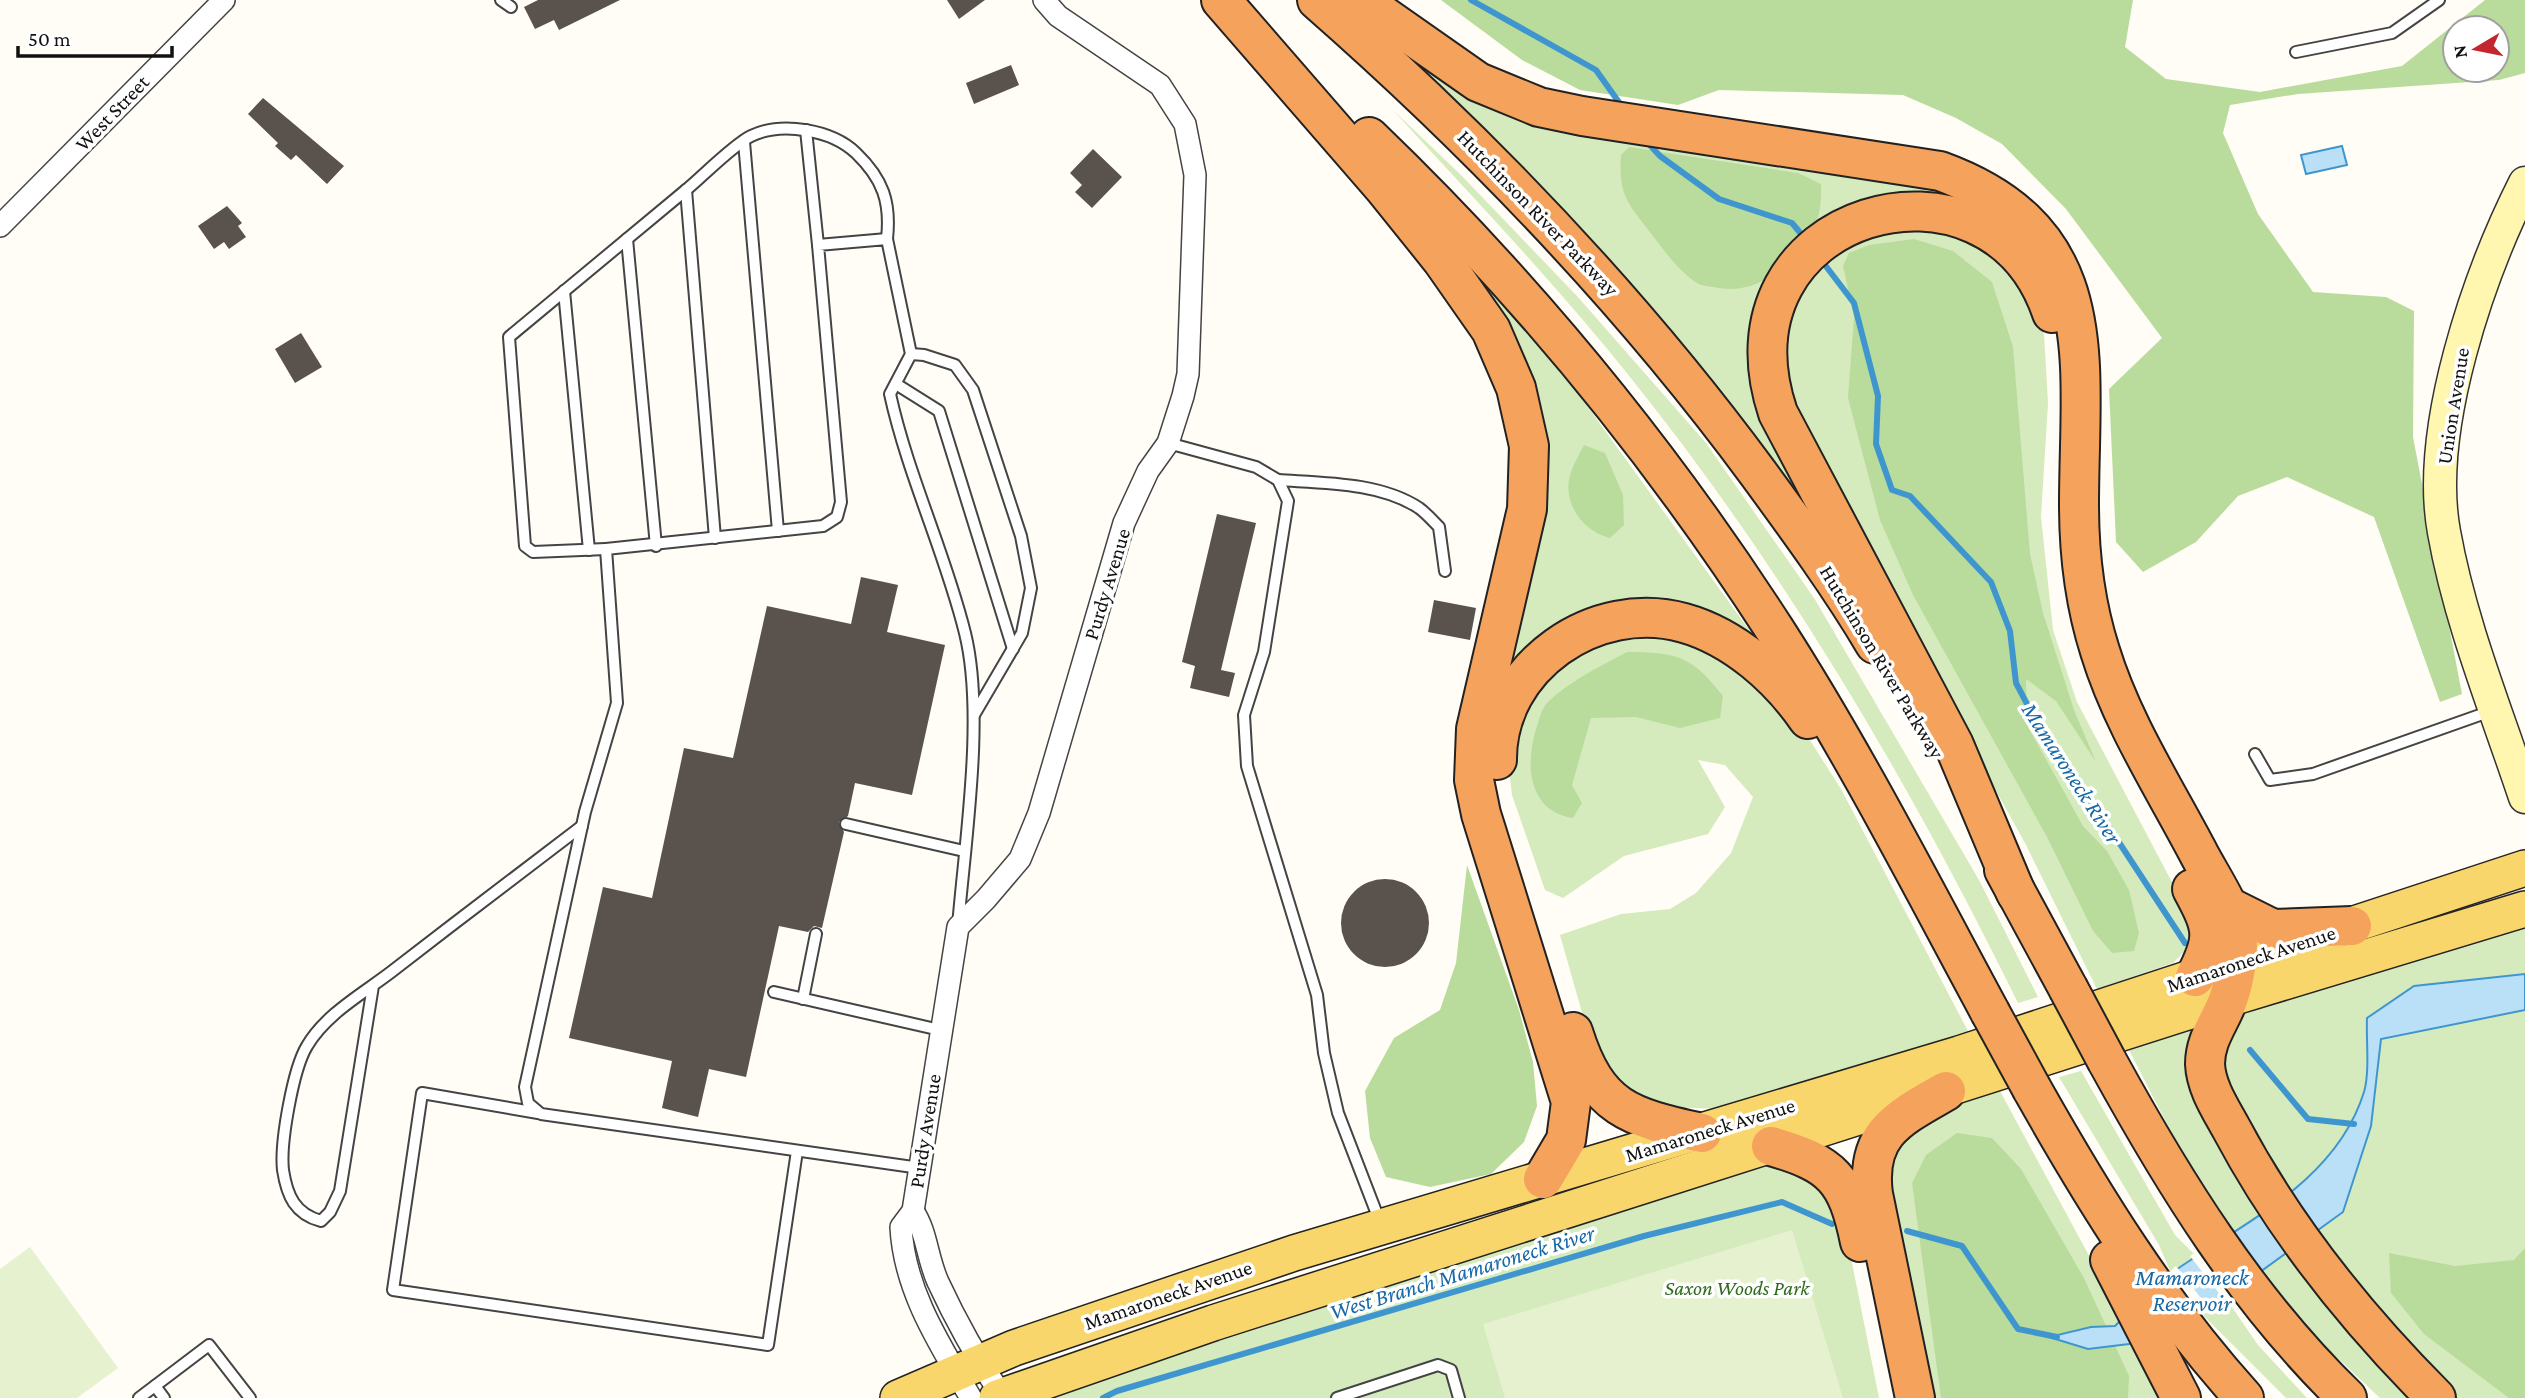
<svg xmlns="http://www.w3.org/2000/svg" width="2525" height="1398" viewBox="0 0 2525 1398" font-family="'Crimson Pro',serif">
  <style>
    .green { fill: #d5ebbd }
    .forest { fill: #b9dc9c; fill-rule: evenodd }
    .pitch { fill: #e6f2cf }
    .water { fill: #b9e0f7; stroke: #3f96cf; stroke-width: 2 }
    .pier { fill: #fffdf5 }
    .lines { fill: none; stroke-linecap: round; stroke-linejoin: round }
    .stream { stroke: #3f96cf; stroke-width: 6 }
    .building { fill: #5a524d }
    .lane-casing { stroke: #444; stroke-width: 14 }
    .street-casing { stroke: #444; stroke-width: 24 }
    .secondary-casing { stroke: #333; stroke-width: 35 }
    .primary-casing { stroke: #222; stroke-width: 38 }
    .highway-casing { stroke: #222; stroke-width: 42 }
    .lane { stroke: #fff; stroke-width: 10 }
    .street { stroke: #fff; stroke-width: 21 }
    .secondary { stroke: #fff6b0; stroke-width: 32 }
    .primary { stroke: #f9d66b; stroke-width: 35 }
    .highway { stroke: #f5a25d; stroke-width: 38 }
    .highway-bridge-casing { stroke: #222; stroke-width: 42; stroke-linecap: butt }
    .highway-bridge { stroke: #f5a25d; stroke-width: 38 }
    .labels { text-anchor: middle; stroke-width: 7; stroke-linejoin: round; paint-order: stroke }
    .street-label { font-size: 21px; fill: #111; stroke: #fff }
    .park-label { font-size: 21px; font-style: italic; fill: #2f6b1f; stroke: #fff }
    .water-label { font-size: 23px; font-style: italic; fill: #1768a6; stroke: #fff }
  </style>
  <rect width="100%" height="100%" fill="#fffdf5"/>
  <!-- green -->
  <g class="green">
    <path d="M1425,61L1895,173L2000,208L1907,202L1772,280L1802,484L1796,489L1637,291L1537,182L1422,66Z"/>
    <path d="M1393,110L1461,175L1577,296L1706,443L1814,598L1979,880L2038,997L2018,1003C1911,785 1786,572 1634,382C1559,287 1474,199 1393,110Z"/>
    <path d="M1890,226L1946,229L1996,253L2027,289L2044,334L2048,403L2041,517L2053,630L2077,702L2194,924L2191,945L2173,963L2097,989L2025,843L1812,460L1782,392L1781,325L1829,251Z"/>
    <path d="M1475,289H1489L1564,374L1760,645L1664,607L1504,689L1535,530Z"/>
    <path d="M1649,638L1685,641L1734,662L1797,720L1841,789L1969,1033L1720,1109L1667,1107L1617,1087L1593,1051L1560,935L1621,914L1670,909L1696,893L1731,853L1753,797L1725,765L1698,760L1725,807L1708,834L1624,856L1563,898L1545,890L1512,795L1507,754L1520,707L1556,663L1589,644Z"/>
    <path d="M2525,923V1398H2457L2406,1354L2307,1235L2322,1226L2293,1189L2281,1199L2221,1078L2226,1028L2255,1005Z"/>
    <path d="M2199,1025L2272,1207L2231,1235L2167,1124L2126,1044Z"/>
    <path d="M2081,1071L2175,1235L2197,1257L2171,1273L2159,1245L2059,1077Z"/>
    <path d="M2000,1091L2166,1398H1930L1885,1173L1893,1148L1946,1106Z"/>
    <path d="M1821,1147L1841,1208L1879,1398H1043Z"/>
    <path d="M2296,1243L2425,1398H2380L2252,1277Z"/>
    <path d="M2225,1297L2258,1345L2307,1398H2286L2202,1314Z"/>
  </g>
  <!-- forest -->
  <g class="forest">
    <path d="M1441,0H2133L2125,47L2166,79L2260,92L2402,66L2485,0H2525V73L2499,80L2298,94L2230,105L2223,133L2258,214L2313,292L2386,297L2414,311L2413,437L2462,694L2440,702L2374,517L2287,477L2238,496L2196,542L2143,572L2116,542L2109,389L2162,338L2066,209L2002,144L1956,118L1903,95L1719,90L1678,105L1580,90L1522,60ZM2455,28H2497V70H2455Z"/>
    <path d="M1629,147L1798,173L1821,184C1822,219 1815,231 1793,256C1770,281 1746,294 1713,287C1708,286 1701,286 1697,283C1680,272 1665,252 1653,236C1629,204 1618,197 1621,155Z"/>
    <path d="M1914,239L1953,251L1992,282L2013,347L2030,554L2043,613L2074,710L2096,762L2056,701L2026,679L2027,725L2083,826L2107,851L2129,890L2139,933L2134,951L2112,953L2093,931L2047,837L1913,595L1880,520L1848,398L1854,317L1843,266L1849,253L1869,245Z"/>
    <path d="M1584,445L1605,453L1623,495L1624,525L1610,538C1584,532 1562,504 1570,475C1573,465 1579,455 1584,445Z"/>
    <path d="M1627,652C1677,652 1692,656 1723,696L1720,718L1680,728L1636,717L1591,718L1572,785L1582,803L1573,818C1528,811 1525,765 1536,729C1539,721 1541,710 1546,704C1569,681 1599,667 1627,652Z"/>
    <path d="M1467,865L1519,1010L1533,1062L1537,1106L1524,1142L1491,1174L1430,1187L1386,1177L1370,1138L1365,1091L1394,1038L1440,1010L1456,963Z"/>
    <path d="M1957,1133L1992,1138L2021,1169L2084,1278L2129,1376L2128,1398H1941L1912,1183L1926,1155Z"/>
    <path d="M2525,1248V1398H2509L2424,1334L2391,1293L2389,1253L2455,1266L2514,1260Z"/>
  </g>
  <!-- pitch -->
  <g class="pitch">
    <path d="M1792,1230L1843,1398H1505L1483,1324Z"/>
    <path d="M30,1247L118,1368L77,1398H0V1269Z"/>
  </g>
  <!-- water -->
  <g class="water">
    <path d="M2342,146L2347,165L2306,174L2301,155Z"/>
    <path d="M2525,974V1010L2381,1039L2371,1126L2343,1212L2202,1314L2129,1344L2088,1349L2049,1337L2091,1327L2115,1326C2133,1308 2152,1286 2173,1272C2244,1222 2336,1182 2364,1092C2370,1071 2366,1040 2367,1018L2414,986Z"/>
  </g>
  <!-- pier -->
  <g class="pier">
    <path d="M2233,1230L2264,1272L2225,1301L2190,1256Z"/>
    <path d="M2176,1266L2211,1311L2138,1345L2122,1314Z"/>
  </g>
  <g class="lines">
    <!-- stream -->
    <g class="stream">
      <path d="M1471,0L1596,70L1623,108"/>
      <path d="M1645,140L1660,156L1719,199L1792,223L1807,241"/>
      <path d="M1822,261L1854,303L1878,396L1876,444L1892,490L1910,496L1991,582L2010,631L2016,683L2044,736L2105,821L2185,943"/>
      <path d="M2250,1050L2308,1119L2354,1124"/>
      <path d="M1907,1231L1962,1246L2018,1329L2057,1337"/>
      <path d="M1103,1398L1117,1391L1644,1236L1782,1202L1832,1224"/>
    </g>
  </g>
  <!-- building -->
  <g class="building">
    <path d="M538,0H620L559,30L554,20L535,29L524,7Z"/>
    <path d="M947,0H985L959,19Z"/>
    <path d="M1011,65L1019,85L974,104L966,83Z"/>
    <path d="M263,98L344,166L327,184L296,155L291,160L275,146L278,143L248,114Z"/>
    <path d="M1093,149L1122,177L1092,208L1075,192L1082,185L1070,173Z"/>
    <path d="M227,206L242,223L238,226L246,237L229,249L224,242L214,249L198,226Z"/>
    <path d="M301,333L322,367L295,383L275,349Z"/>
    <path d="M1217,514L1256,523L1221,670L1235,673L1229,697L1190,688L1195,666L1182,662Z"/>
    <path d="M861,577L898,585L887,632L945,645L912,795L855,783L848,816L839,822L844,832L822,928L814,926L808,932L779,926L746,1077L709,1069L698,1117L662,1108L672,1061L569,1038L603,887L652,898L684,748L733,758L767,606L851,624Z"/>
    <path d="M1434,600L1476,608L1470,640L1428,632Z"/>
    <circle cx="1385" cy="923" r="44"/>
  </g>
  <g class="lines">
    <!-- lane casing -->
    <g class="lane-casing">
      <g id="lane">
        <path d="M501,0L511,7"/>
        <path d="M2296,52L2392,33L2439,0"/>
        <path d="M806,130L818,245"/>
        <path d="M744,142L778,531"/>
        <path d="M686,190L715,538"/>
        <path d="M627,239L656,546"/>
        <path d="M564,291L589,550"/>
        <path d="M911,354L924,355L955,365L973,390L1021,536L1031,588L1022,633L974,715"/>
        <path d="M896,384L939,411L1013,649"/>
        <path d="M1168,443L1256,467L1278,480L1288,501L1264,652L1244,715L1247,766L1317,995L1324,1053L1338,1113L1380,1222"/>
        <path d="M1278,480C1322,483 1380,482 1419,508C1426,513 1433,521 1439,527L1445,571"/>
        <path d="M606,549L533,552L525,546L509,337C568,288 627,239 686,190C703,176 733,145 751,136C782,121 832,130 856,153C883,179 891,202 887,239"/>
        <path d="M2255,754L2270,780L2313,774L2494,710"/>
        <path d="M846,824L964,851"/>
        <path d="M373,986L340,1191L330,1212L321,1221C295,1214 287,1196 283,1170C280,1143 293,1069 307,1046C326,1013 366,992 395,969C457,921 519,874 582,826"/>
        <path d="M774,992L940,1030"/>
        <path d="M803,999L816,934"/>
        <path d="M538,1113L422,1093L393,1290L768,1345L797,1151"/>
        <path d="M920,1168L541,1114L528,1103L525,1087L585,812L617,703L606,549L823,526L837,517L841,502L818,245L887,239L911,354L890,394C908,476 945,552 965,633C985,714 965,841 958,926"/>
        <path d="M155,1386L164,1398"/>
        <path d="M139,1398L209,1345L250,1398"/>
        <path d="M1337,1398L1438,1365L1451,1370L1459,1398"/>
      </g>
    </g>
    <!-- street casing -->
    <g class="street-casing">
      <g id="street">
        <path d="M0,226L224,0"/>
        <path d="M913,1211C927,1232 927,1258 938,1282C956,1321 978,1360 1002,1396"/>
        <path d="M971,1398C940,1345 904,1290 901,1227L913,1211L958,927L986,899L1020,859L1039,813L1124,523L1148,471L1168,443L1183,396L1188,374L1195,175L1185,124L1160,85L1058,16L1044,0"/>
      </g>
    </g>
    <!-- secondary casing -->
    <g class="secondary-casing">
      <path id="secondary" d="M2525,183C2479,274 2425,429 2444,532C2460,622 2496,710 2525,797"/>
    </g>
    <!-- primary casing -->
    <g class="primary-casing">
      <g id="primary">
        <path d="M898,1398L1014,1348L1294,1253L1959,1054L2525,868"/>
        <path d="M997,1398L1213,1323L2228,999L2525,909"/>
      </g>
    </g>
    <!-- highway casing -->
    <g class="highway-casing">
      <g id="highway">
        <path d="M1221,0L1385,189L1442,260L1491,330L1516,388L1529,446L1527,509L1476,729L1474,780L1481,814L1571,1102L1566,1140L1543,1179"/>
        <path d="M1317,0C1480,143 1629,298 1758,473C1799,529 1840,585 1875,644"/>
        <path d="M1361,0L1478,82L1539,107L1582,116L1940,171C2107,232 2079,361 2079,505C2079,554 2085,604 2100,651C2122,723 2165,789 2200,856C2213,880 2230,905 2237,932C2240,952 2235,980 2228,1000C2220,1022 2205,1039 2205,1064C2206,1087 2220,1108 2231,1128C2284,1228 2356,1318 2436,1398"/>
        <path d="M1369,137C1523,285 1659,450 1775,630C1854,753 1921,884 1990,1012"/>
        <path d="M1497,760C1496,666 1596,598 1684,623C1734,637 1779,677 1808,719"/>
        <path d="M2004,870L2068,988"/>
        <path d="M2192,889C2213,928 2216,937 2195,977"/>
        <path d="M2016,893L1954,745L1778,413C1710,210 1991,132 2052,313"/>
        <path d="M2227,906L2273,929L2352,926"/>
        <path d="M1573,1032C1597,1109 1629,1117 1702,1133"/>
        <path d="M2107,1061C2174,1183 2246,1300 2347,1398"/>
        <path d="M2032,1089C2094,1199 2159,1304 2244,1398"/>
        <path d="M1771,1146C1833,1164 1847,1179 1860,1242"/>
        <path d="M2110,1260L2181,1398"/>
        <path d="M1915,1398L1873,1194C1865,1133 1899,1118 1946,1091"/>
      </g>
    </g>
    <!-- lane -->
    <use href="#lane" class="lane"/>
    <!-- street -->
    <use href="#street" class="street"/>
    <!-- secondary -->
    <use href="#secondary" class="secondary"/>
    <!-- primary -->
    <use href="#primary" class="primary"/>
    <!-- highway -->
    <use href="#highway" class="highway"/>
    <!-- highway-bridge casing -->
    <g class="highway-bridge-casing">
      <g id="highway-bridge">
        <path d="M2068,988L2107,1061"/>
        <path d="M1990,1012L2032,1089"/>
      </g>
    </g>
    <!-- highway-bridge -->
    <use href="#highway-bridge" class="highway-bridge"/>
  </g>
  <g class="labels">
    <!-- street labels -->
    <g class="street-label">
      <text transform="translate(112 113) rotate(-46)" y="7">West Street</text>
      <text transform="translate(1538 213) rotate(46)" y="7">Hutchinson River Parkway</text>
      <text transform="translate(2453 406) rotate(-81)" y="7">Union Avenue</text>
      <text transform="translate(1107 584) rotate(-73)" y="7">Purdy Avenue</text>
      <text transform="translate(1882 662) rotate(59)" y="7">Hutchinson River Parkway</text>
      <text transform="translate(2251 959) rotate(-18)" y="7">Mamaroneck Avenue</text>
      <text transform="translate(1710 1130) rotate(-17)" y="7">Mamaroneck Avenue</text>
      <text transform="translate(925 1131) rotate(-81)" y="7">Purdy Avenue</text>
      <text transform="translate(1168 1295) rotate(-19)" y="7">Mamaroneck Avenue</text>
    </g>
    <!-- park labels -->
    <g class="park-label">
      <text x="1737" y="1295">Saxon Woods Park</text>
    </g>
    <!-- water labels -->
    <g class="water-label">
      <text transform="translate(2072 773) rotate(57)" y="8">Mamaroneck River</text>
      <text transform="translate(1462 1272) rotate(-17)" y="8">West Branch Mamaroneck River</text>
      <text x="2192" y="1285">Mamaroneck<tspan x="2192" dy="26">Reservoir</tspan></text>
    </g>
  </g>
  <!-- north arrow -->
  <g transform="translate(2476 49) rotate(260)"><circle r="33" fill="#ffffff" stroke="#a0a0a0" stroke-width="2"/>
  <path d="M0-5L12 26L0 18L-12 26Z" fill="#c4262e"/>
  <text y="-10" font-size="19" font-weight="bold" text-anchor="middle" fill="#111111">N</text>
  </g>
  <!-- scale -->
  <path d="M18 46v10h154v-10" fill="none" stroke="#111111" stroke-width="3.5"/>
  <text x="28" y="46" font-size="21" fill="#111111" stroke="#ffffff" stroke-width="5" paint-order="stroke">50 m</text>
</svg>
